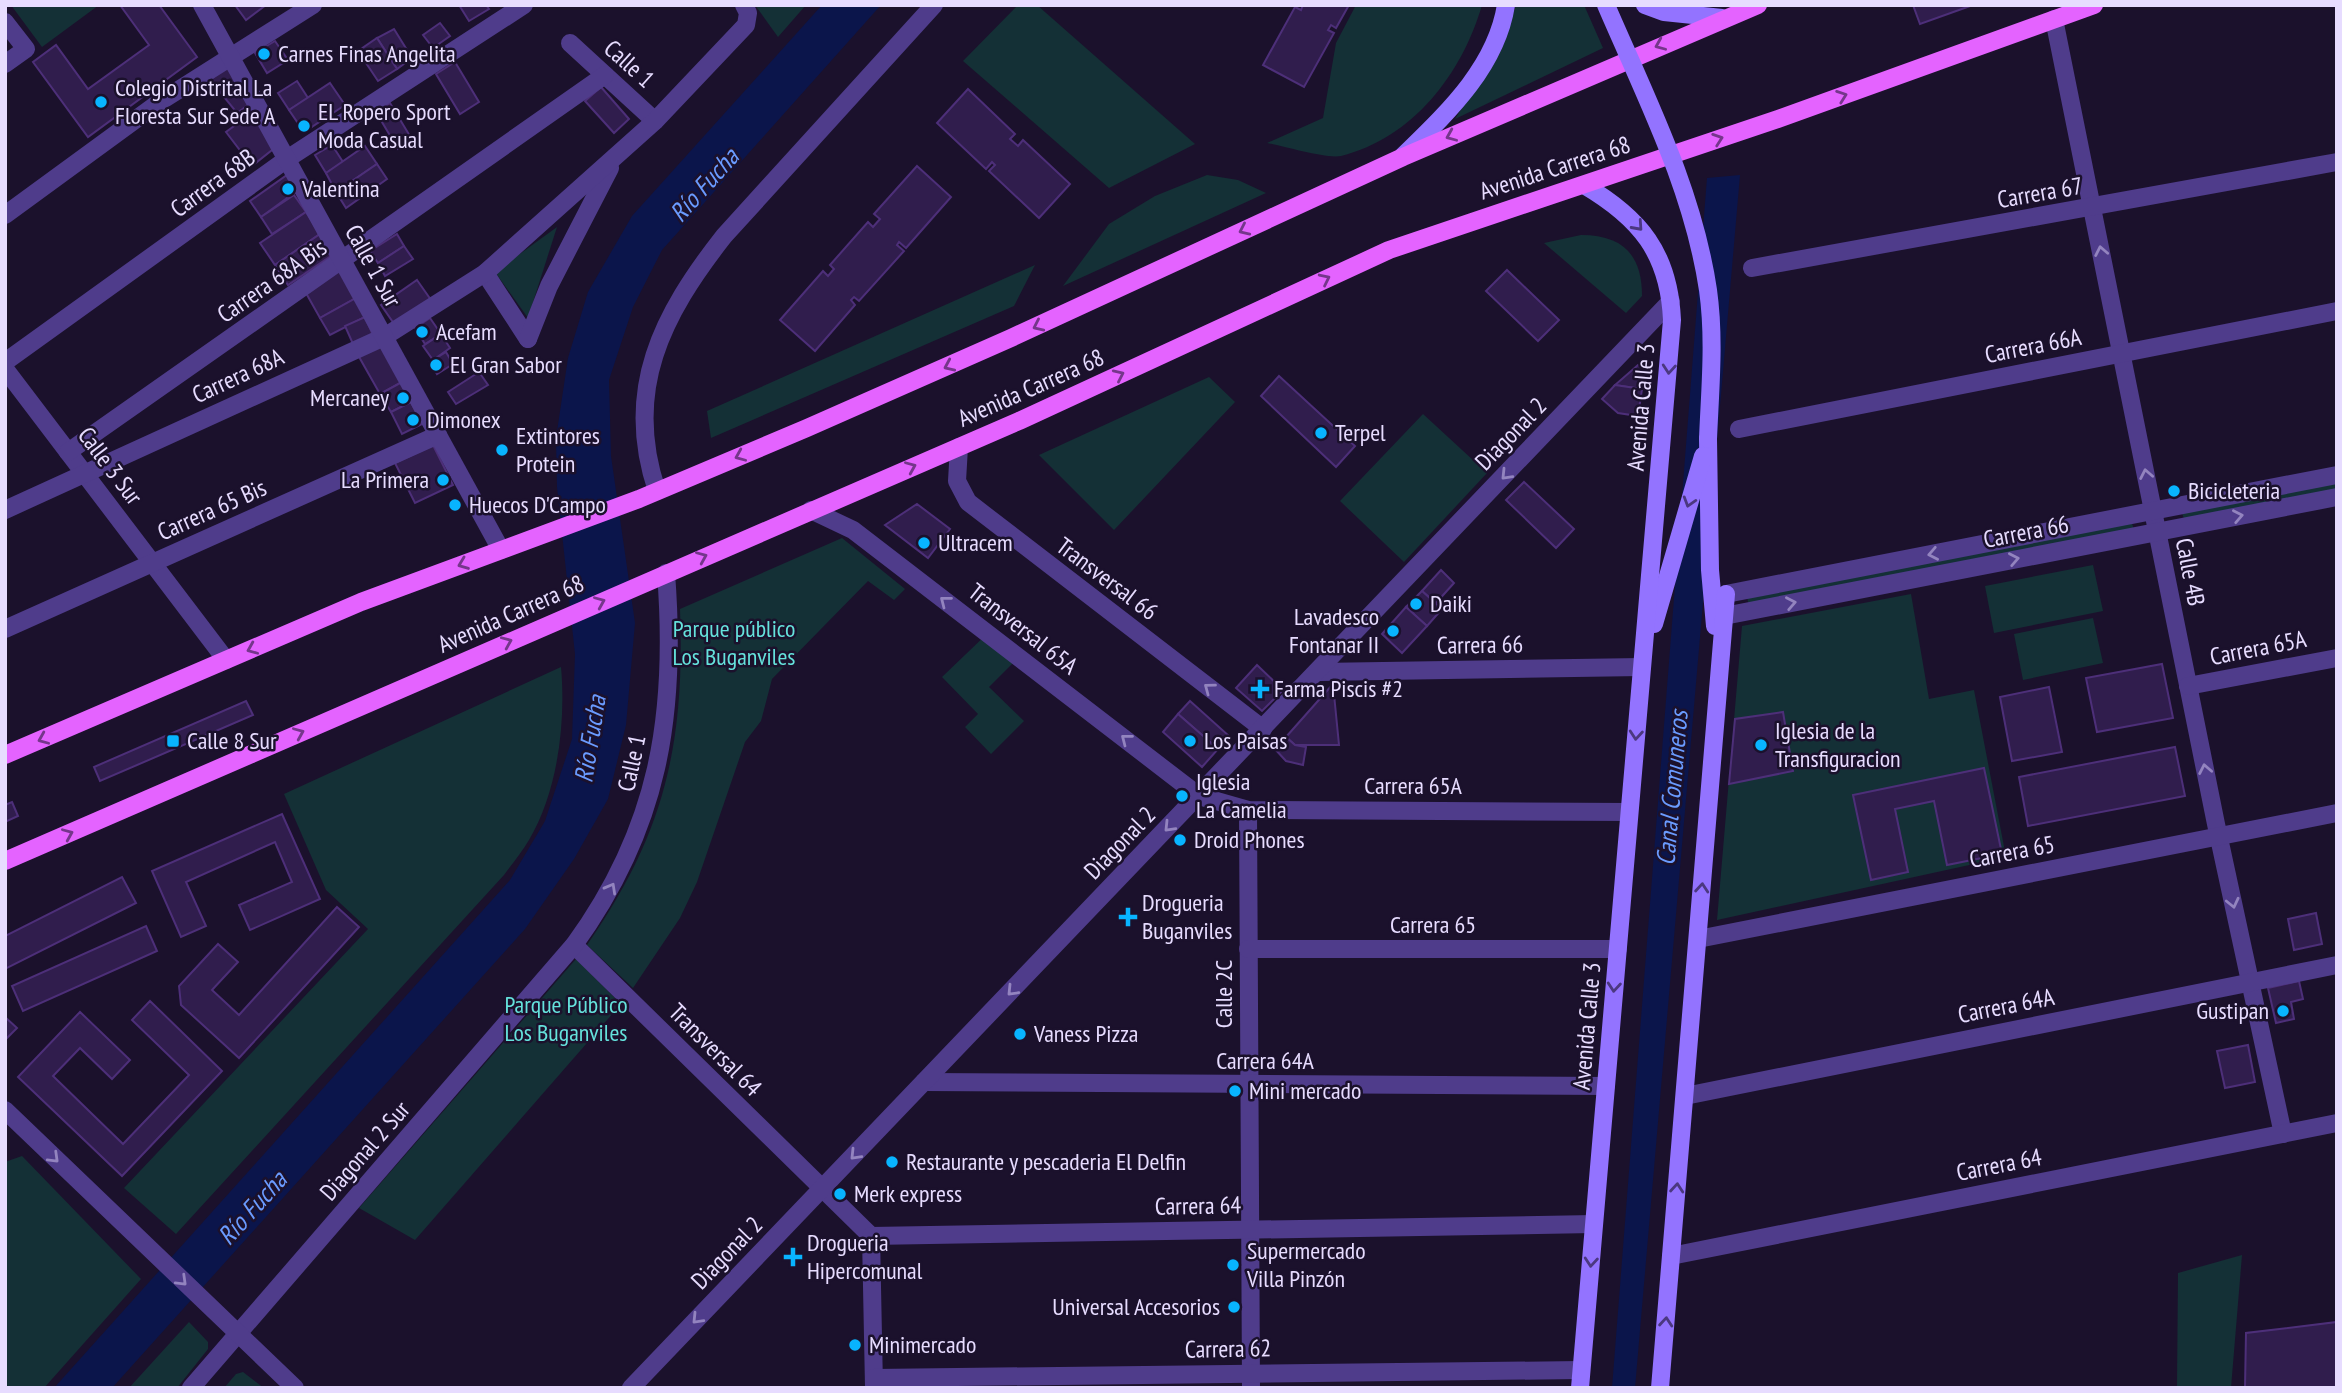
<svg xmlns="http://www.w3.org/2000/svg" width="2342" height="1393" viewBox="0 0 2342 1393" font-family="'PT Sans Narrow',sans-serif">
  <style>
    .green { fill: #143036 }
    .water { fill: #0b154b }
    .building { fill: #301d4d; stroke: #4d2f79; stroke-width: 2 }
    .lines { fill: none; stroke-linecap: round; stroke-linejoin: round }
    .minor { stroke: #4f3c8b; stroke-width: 18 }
    .tertiary { stroke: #4f3c8b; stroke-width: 18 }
    .secondary { stroke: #9373ff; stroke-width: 18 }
    .primary { stroke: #e463ff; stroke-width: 18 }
    .secondary-bridge { stroke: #9373ff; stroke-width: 18 }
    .oneway { stroke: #75368b }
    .oneway2 { stroke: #4b3880 }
    .oneway3 { stroke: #9384bf }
    .poi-dot { fill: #08b4ff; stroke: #1b112c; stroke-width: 2.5 }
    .labels { text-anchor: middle; stroke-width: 5; stroke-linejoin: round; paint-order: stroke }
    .poi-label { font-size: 24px; fill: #e7dcff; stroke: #1b112c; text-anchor: start }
    .street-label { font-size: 24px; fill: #e7dcff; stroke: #1b112c }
    .park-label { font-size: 24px; fill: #65e2dc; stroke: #1b112c }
    .water-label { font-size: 26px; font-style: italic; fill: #6a9bff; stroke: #1b112c }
  </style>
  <rect width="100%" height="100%" fill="#1b112c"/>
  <!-- green -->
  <g class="green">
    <path d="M11,5H99L42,47Z"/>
    <path d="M755,5H806L778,37Z"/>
    <path d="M1018,5H1037L1195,144L1109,188L963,61Z"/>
    <path d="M1356,5H1482C1462,74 1413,138 1341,156C1326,159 1284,146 1267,143L1323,118L1336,43Z"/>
    <path d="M1516,5H1584L1603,48L1455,119L1505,39Z"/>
    <path d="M1207,175L1238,180L1266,193L1063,286L1109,224L1155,196Z"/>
    <path d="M557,227L528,318L495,272Z"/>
    <path d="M1581,235C1622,235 1642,254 1642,296L1626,313L1544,243Z"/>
    <path d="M1035,265L1014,306L711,438L707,411Z"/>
    <path d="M1209,377L1235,402L1114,530L1039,455Z"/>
    <path d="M1423,414L1487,473L1404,562L1340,501Z"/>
    <path d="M2337,482V489L2184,519L2182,513Z"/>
    <path d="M2132,523L2134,530L1749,605L1747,598Z"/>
    <path d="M842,538L905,589L894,600L868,581L772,679L761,721L745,742L697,882L680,918L633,988L587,945C665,833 685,744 680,609Z"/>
    <path d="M2093,565L2103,611L1994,633L1985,586Z"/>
    <path d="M1911,594L1929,699L1974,690L2006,857L1717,920L1742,626Z"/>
    <path d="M2093,618L2103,663L2023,680L2014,634Z"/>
    <path d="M990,631L1020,656L989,687L1024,721L991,754L965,727L978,714L942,677Z"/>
    <path d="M561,667C566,722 558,791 529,840C522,852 512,864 504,875L176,1234L124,1188L368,929L326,890L284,794Z"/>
    <path d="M576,959L621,1004L415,1240L359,1208Z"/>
    <path d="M22,1156L141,1279L44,1388H5V1162Z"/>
    <path d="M2242,1255L2231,1388H2177L2178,1273Z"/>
    <path d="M189,1322L208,1342V1349L177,1388H129Z"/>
    <path d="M243,1372L264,1388H224L236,1374Z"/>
  </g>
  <!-- water -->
  <g class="water">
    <path d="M822,5H881L662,250L633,307L609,380L611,456L635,623L626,725L608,799L574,859L525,929L112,1388H54L510,880L545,821L572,739L575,654L557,487L556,438L568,358L588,292L632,216Z"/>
    <path d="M1740,175L1635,1388H1612L1707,178Z"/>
  </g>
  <!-- building -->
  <g class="building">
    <path d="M120,5H159L197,57L88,137L33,62L56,45L88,89L149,45Z"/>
    <path d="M235,5H266L246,20Z"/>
    <path d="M459,5H486L489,9L469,21Z"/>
    <path d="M1303,5H1349L1336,28L1331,25L1328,30L1334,33L1304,87L1263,65L1295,7L1301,10Z"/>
    <path d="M1913,5H1973L1920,24Z"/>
    <path d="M440,23L450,36L433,48L423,35Z"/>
    <path d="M394,29L412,58L397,69L377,38Z"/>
    <path d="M377,38L397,69L378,81L358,51Z"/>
    <path d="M275,41L288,60L267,73L255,53Z"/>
    <path d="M455,62L479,102L460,114L436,74Z"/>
    <path d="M227,67L240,85L224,97L211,79Z"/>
    <path d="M297,81L308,98L289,110L278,93Z"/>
    <path d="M330,83L345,105L304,132L289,110Z"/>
    <path d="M240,85L252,102L237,113L224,97Z"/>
    <path d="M601,87L629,119L614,133L585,101Z"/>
    <path d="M968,89L1015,134L1010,139L1018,146L1023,140L1070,184L1039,218L989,171L995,165L992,162L986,169L937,123Z"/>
    <path d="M390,103L413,141L398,149L376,112Z"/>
    <path d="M252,113L277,146L252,166L226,132Z"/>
    <path d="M332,145L343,162L326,173L315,155Z"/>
    <path d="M365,146L377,164L336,192L326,173Z"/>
    <path d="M377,164L387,179L346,208L336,192Z"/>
    <path d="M917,166L951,197L906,248L899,242L897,245L904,251L859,301L854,297L851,300L855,305L815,351L780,320L823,271L828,276L834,269L830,265L868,222L873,227L880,219L874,214Z"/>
    <path d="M287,175L298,190L261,217L250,201Z"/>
    <path d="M294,195L306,212L272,234L261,217Z"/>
    <path d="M306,212L320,234L275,265L260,243Z"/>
    <path d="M320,234L334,254L288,285L275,265Z"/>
    <path d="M397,234L404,246L378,263L370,251Z"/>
    <path d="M404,246L413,259L385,276L378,263Z"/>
    <path d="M340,269L356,298L320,318L306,293Z"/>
    <path d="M1507,270L1559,320L1538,341L1486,291Z"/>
    <path d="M417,280L431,300L395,325L381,305Z"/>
    <path d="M356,298L365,317L330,335L320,318Z"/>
    <path d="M365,317L373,335L353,344L345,326Z"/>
    <path d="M430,318L441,334L425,344L415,328Z"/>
    <path d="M441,334L450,348L433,360L423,346Z"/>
    <path d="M379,343L402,382L380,394L358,355Z"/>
    <path d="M446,352L453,364L437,374L430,362Z"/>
    <path d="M1638,365L1645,366L1642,389L1615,385Z"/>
    <path d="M479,372L488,385L456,404L448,392Z"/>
    <path d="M1279,376L1355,446L1336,467L1261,396Z"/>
    <path d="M402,382L411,402L391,412L380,394Z"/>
    <path d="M1615,385L1642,389L1638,416L1618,413L1602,399Z"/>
    <path d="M411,402L422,424L402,434L391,412Z"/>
    <path d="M433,445L453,485L415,503L395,463Z"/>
    <path d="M1524,482L1574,529L1556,548L1506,500Z"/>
    <path d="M917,504L950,529L928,558L885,525Z"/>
    <path d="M1441,570L1454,583L1436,603L1422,591Z"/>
    <path d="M1422,591L1442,609L1427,626L1406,607Z"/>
    <path d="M1406,607L1427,626L1402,653L1382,634Z"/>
    <path d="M2162,664L2173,718L2097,732L2086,678Z"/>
    <path d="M1257,665L1283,690L1262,711L1236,688Z"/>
    <path d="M1333,684L1339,745H1295L1286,737Z"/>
    <path d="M2049,687L2062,752L2012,761L2000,697Z"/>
    <path d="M246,701L253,715L100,781L94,767Z"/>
    <path d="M1190,701L1229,736L1218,749L1178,714Z"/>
    <path d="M1783,712L1793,771L1729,784L1735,719Z"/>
    <path d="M1178,714L1218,749L1202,767L1163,732Z"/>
    <path d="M1286,737L1295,745L1306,747L1303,765L1286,761L1274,748Z"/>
    <path d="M2175,747L2185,796L2028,826L2019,777Z"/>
    <path d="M1984,768L2002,854L1947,865L1934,801L1895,809L1908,872L1871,880L1853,795Z"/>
    <path d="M12,802L18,816L5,822V805Z"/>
    <path d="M282,814L320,899L250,930L239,905L292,882L275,842L186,882L206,926L181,937L152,871Z"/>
    <path d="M122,877L136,903L5,969V936Z"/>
    <path d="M337,907L359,927L239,1058L181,1005L179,986L218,944L238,962L212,990L239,1015Z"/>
    <path d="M2316,913L2322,944L2294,950L2288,919Z"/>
    <path d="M146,926L157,951L23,1011L12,986Z"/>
    <path d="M2299,981L2303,999L2291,1002L2294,1019L2276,1023L2268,988Z"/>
    <path d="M150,1001L222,1071L122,1176L18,1077L80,1012L130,1060L112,1079L80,1048L53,1076L123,1144L189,1075L132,1020Z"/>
    <path d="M5,1017L17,1028L5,1040Z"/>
    <path d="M2248,1045L2255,1082L2225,1088L2217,1051Z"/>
    <path d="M2337,1322V1388H2245L2246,1333Z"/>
  </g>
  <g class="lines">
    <!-- minor -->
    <g class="minor">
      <path d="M2054,19L2216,824L2283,1134"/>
      <path d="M5,22L26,49L5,64"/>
      <path d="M570,43L655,121"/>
      <path d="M5,215L161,101L313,5"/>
      <path d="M1752,268L2337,162"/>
      <path d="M485,273L528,339"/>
      <path d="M528,339L549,286L610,168"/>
      <path d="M5,362L287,159L524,5"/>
      <path d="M5,369L226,660"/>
      <path d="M1739,429L2337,311"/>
      <path d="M959,447L957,481L968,502L1263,729"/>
      <path d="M68,452L605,75"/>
      <path d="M657,491C623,390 662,315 724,236L934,5"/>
      <path d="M5,510L384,337L485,273L655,121L746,25L748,13L744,5"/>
      <path d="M811,510L853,530L1199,796L1248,810L1629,812"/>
      <path d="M5,629L438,435"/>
      <path d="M1319,672L1642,667"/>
      <path d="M2188,686L2337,658"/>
      <path d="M1248,810L1251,1388"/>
      <path d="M1698,939L2337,813"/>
      <path d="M574,945L871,1236L1594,1224"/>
      <path d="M1248,949H1618"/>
      <path d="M924,1082L1606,1086"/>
      <path d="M1685,1096L2337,965"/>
      <path d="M871,1236L874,1387"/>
      <path d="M1671,1256L2337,1123"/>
      <path d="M874,1378L1581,1370"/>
      <path d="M191,1388L574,945C659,828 677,715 666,573"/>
    </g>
    <!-- tertiary -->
    <g class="tertiary">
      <path d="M202,5L501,550"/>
      <path d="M1726,594L2337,475"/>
      <path d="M1724,616L2337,497"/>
      <path d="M5,1110L295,1388"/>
      <path d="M631,1388L1671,301"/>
    </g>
    <!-- secondary -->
    <g class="secondary">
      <path d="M1645,5L1664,12L1722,18"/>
      <path d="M1403,156C1446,114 1496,68 1506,5"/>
      <path d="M1708,439L1710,570L1715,626"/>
      <path d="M1654,624L1703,456"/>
      <path d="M1580,1388L1672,320C1669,253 1640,218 1584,185"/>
      <path d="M1660,1388L1726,594"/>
    </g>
    <!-- primary -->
    <g class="primary">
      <path d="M5,755L361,602L639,499L807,428L1011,338L1403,157L1758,5"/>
      <path d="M5,861L1019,421L1389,250L1778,119L2094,5"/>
    </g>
    <!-- secondary-bridge -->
    <path class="secondary-bridge" d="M1606,5C1646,98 1693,189 1708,290C1715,340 1710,389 1708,439"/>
  </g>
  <!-- one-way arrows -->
  <defs><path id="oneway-chevron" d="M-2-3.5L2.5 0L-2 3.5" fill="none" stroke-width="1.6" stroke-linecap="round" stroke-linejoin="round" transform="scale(1.75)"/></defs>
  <g class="oneway">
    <use href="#oneway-chevron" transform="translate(1660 45) rotate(157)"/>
    <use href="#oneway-chevron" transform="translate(1842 96) rotate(-20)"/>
    <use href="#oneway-chevron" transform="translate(1451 136) rotate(157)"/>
    <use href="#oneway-chevron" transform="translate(1718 139) rotate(-19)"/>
    <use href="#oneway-chevron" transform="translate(1244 230) rotate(155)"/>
    <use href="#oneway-chevron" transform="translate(1325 279) rotate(-26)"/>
    <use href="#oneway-chevron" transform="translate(1038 326) rotate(155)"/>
    <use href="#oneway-chevron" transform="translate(949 366) rotate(156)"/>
    <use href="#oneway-chevron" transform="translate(1119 375) rotate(-25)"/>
    <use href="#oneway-chevron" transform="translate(740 456) rotate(157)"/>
    <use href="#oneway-chevron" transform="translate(911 467) rotate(-23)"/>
    <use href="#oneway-chevron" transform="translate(702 557) rotate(-23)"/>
    <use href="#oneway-chevron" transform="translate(463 564) rotate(159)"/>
    <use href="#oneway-chevron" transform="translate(600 602) rotate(-23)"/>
    <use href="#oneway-chevron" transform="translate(507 642) rotate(-23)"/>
    <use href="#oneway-chevron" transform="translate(252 649) rotate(157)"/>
    <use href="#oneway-chevron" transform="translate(299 733) rotate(-23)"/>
    <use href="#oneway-chevron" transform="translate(43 739) rotate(157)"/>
    <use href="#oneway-chevron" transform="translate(68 834) rotate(-23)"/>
  </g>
  <g class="oneway2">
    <use href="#oneway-chevron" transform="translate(1638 226) rotate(48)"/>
    <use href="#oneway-chevron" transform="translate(1669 369) rotate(95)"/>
    <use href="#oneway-chevron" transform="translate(1689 502) rotate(107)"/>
    <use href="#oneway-chevron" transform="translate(1636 735) rotate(95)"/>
    <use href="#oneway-chevron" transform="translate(1702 888) rotate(-85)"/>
    <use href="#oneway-chevron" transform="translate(1614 987) rotate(95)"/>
    <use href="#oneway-chevron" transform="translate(1677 1188) rotate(-85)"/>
    <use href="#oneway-chevron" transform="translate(1591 1262) rotate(95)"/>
    <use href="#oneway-chevron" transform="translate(1666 1322) rotate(-85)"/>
  </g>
  <g class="oneway3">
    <use href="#oneway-chevron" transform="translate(2101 251) rotate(-101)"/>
    <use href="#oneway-chevron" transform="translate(2146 474) rotate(-101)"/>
    <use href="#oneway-chevron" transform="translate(1506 475) rotate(134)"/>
    <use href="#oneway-chevron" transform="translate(2238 516) rotate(-11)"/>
    <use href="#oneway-chevron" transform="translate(1933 554) rotate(169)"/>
    <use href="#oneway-chevron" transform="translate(2014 559) rotate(-11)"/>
    <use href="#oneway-chevron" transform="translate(945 601) rotate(-142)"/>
    <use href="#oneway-chevron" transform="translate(1791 603) rotate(-11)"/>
    <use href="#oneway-chevron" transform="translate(1209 688) rotate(-143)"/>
    <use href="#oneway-chevron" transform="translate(1126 739) rotate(-142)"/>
    <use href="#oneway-chevron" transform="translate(2205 769) rotate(-101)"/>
    <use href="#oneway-chevron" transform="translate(1169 827) rotate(134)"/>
    <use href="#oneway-chevron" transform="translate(611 888) rotate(-61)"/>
    <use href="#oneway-chevron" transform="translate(2233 903) rotate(77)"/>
    <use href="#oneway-chevron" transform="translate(1012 991) rotate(134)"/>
    <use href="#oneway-chevron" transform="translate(855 1155) rotate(134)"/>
    <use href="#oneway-chevron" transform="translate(54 1158) rotate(44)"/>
    <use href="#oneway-chevron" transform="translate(182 1281) rotate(44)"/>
    <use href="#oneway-chevron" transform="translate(697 1319) rotate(134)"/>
  </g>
  <!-- markers -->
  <g class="poi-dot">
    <circle cx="264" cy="54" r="7"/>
    <circle cx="101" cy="102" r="7"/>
    <circle cx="304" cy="126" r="7"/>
    <circle cx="288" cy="189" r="7"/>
    <circle cx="422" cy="332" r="7"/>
    <circle cx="436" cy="365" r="7"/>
    <circle cx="403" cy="398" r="7"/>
    <circle cx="413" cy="420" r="7"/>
    <circle cx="1321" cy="433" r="7"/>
    <circle cx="502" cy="450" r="7"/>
    <circle cx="443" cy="480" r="7"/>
    <circle cx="2174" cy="491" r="7"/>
    <circle cx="455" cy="505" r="7"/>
    <circle cx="924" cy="543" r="7"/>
    <circle cx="1416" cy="604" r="7"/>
    <circle cx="1393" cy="631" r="7"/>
    <path d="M1256.5 678.5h7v7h7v7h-7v7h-7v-7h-7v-7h7z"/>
    <rect x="166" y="734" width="14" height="14" rx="3.5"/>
    <circle cx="1190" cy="741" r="7"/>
    <circle cx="1761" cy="745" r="7"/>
    <circle cx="1182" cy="796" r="7"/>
    <circle cx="1180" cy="840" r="7"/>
    <path d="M1124.5 906.5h7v7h7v7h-7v7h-7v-7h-7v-7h7z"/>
    <circle cx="2283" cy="1011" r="7"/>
    <circle cx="1020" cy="1034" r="7"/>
    <circle cx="1235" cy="1091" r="7"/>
    <circle cx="892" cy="1162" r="7"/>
    <circle cx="840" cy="1194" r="7"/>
    <path d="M789.5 1246.5h7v7h7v7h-7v7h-7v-7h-7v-7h7z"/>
    <circle cx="1233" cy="1265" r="7"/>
    <circle cx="1234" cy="1307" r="7"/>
    <circle cx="855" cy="1345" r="7"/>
  </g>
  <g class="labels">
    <!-- poi labels -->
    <g class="poi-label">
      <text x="278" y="62">Carnes Finas Angelita</text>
      <text x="115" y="96">Colegio Distrital La<tspan x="115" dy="28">Floresta Sur Sede A</tspan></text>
      <text x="318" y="120">EL Ropero Sport<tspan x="318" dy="28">Moda Casual</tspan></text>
      <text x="302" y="197">Valentina</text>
      <text x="436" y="340">Acefam</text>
      <text x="450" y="373">El Gran Sabor</text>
      <text x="389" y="406" text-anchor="end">Mercaney</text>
      <text x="427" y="428">Dimonex</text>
      <text x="1335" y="441">Terpel</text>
      <text x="516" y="444">Extintores<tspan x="516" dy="28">Protein</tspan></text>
      <text x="429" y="488" text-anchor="end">La Primera</text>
      <text x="2188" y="499">Bicicleteria</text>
      <text x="469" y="513">Huecos D'Campo</text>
      <text x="938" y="551">Ultracem</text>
      <text x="1430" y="612">Daiki</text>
      <text x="1379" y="625" text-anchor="end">Lavadesco<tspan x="1379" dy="28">Fontanar II</tspan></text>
      <text x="1274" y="697">Farma Piscis #2</text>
      <text x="1775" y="739">Iglesia de la<tspan x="1775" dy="28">Transfiguracion</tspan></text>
      <text x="187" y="749">Calle 8 Sur</text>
      <text x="1204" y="749">Los Paisas</text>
      <text x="1196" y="790">Iglesia<tspan x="1196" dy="28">La Camelia</tspan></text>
      <text x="1194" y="848">Droid Phones</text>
      <text x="1142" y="911">Drogueria<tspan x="1142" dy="28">Buganviles</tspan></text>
      <text x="2269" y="1019" text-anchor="end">Gustipan</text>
      <text x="1034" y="1042">Vaness Pizza</text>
      <text x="1249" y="1099">Mini mercado</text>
      <text x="906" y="1170">Restaurante y pescaderia El Delfin</text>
      <text x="854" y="1202">Merk express</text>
      <text x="807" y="1251">Drogueria<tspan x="807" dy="28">Hipercomunal</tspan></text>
      <text x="1247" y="1259">Supermercado<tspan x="1247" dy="28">Villa Pinzón</tspan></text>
      <text x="1220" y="1315" text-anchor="end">Universal Accesorios</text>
      <text x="869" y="1353">Minimercado</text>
    </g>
    <!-- street labels -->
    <g class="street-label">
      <text transform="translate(629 64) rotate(42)" y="8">Calle 1</text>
      <text transform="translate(1555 168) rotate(-18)" y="8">Avenida Carrera 68</text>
      <text transform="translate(213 183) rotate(-36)" y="8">Carrera 68B</text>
      <text transform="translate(2040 193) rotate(-10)" y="8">Carrera 67</text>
      <text transform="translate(373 266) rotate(61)" y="8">Calle 1 Sur</text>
      <text transform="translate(272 281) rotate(-35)" y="8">Carrera 68A Bis</text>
      <text transform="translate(2033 346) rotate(-11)" y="8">Carrera 66A</text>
      <text transform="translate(238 376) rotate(-25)" y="8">Carrera 68A</text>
      <text transform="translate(1031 388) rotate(-24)" y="8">Avenida Carrera 68</text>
      <text transform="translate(1641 407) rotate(-85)" y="8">Avenida Calle 3</text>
      <text transform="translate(1511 434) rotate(-46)" y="8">Diagonal 2</text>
      <text transform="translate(110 466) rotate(53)" y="8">Calle 3 Sur</text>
      <text transform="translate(212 510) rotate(-24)" y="8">Carrera 65 Bis</text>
      <text transform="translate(2026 532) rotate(-11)" y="8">Carrera 66</text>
      <text transform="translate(2190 572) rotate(79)" y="8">Calle 4B</text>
      <text transform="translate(1107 579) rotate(37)" y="8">Transversal 66</text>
      <text transform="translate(511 614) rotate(-24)" y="8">Avenida Carrera 68</text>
      <text transform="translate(1023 629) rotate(38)" y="8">Transversal 65A</text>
      <text transform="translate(1480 645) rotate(-1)" y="8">Carrera 66</text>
      <text transform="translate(2258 648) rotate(-11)" y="8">Carrera 65A</text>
      <text transform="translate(632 763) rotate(-78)" y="8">Calle 1</text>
      <text x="1413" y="794">Carrera 65A</text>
      <text transform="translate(1120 843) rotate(-46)" y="8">Diagonal 2</text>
      <text transform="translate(2012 852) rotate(-11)" y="8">Carrera 65</text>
      <text x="1433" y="933">Carrera 65</text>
      <text transform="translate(1224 994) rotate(-90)" y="8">Calle 2C</text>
      <text transform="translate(2006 1006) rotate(-11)" y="8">Carrera 64A</text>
      <text transform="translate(1587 1026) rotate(-85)" y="8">Avenida Calle 3</text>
      <text transform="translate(715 1050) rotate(45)" y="8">Transversal 64</text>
      <text x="1265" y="1069">Carrera 64A</text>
      <text transform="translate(365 1151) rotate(-49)" y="8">Diagonal 2 Sur</text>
      <text transform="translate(1999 1165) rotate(-11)" y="8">Carrera 64</text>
      <text transform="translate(1198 1206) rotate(-1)" y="8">Carrera 64</text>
      <text transform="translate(727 1253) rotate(-46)" y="8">Diagonal 2</text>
      <text transform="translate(1228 1349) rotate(-1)" y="8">Carrera 62</text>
    </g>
    <!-- park labels -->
    <g class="park-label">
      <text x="734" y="637">Parque público<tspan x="734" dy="28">Los Buganviles</tspan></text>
      <text x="566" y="1013">Parque Público<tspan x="566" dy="28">Los Buganviles</tspan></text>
    </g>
    <!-- water labels -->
    <g class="water-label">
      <text transform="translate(704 185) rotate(-48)" y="9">Río Fucha</text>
      <text transform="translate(590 739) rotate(-81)" y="9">Río Fucha</text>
      <text transform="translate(1672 788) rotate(-85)" y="9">Canal Comuneros</text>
      <text transform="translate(252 1208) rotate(-48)" y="9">Río Fucha</text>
    </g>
  </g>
  <!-- border -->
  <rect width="2342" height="1393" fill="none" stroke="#e7dcff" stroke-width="14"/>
</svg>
